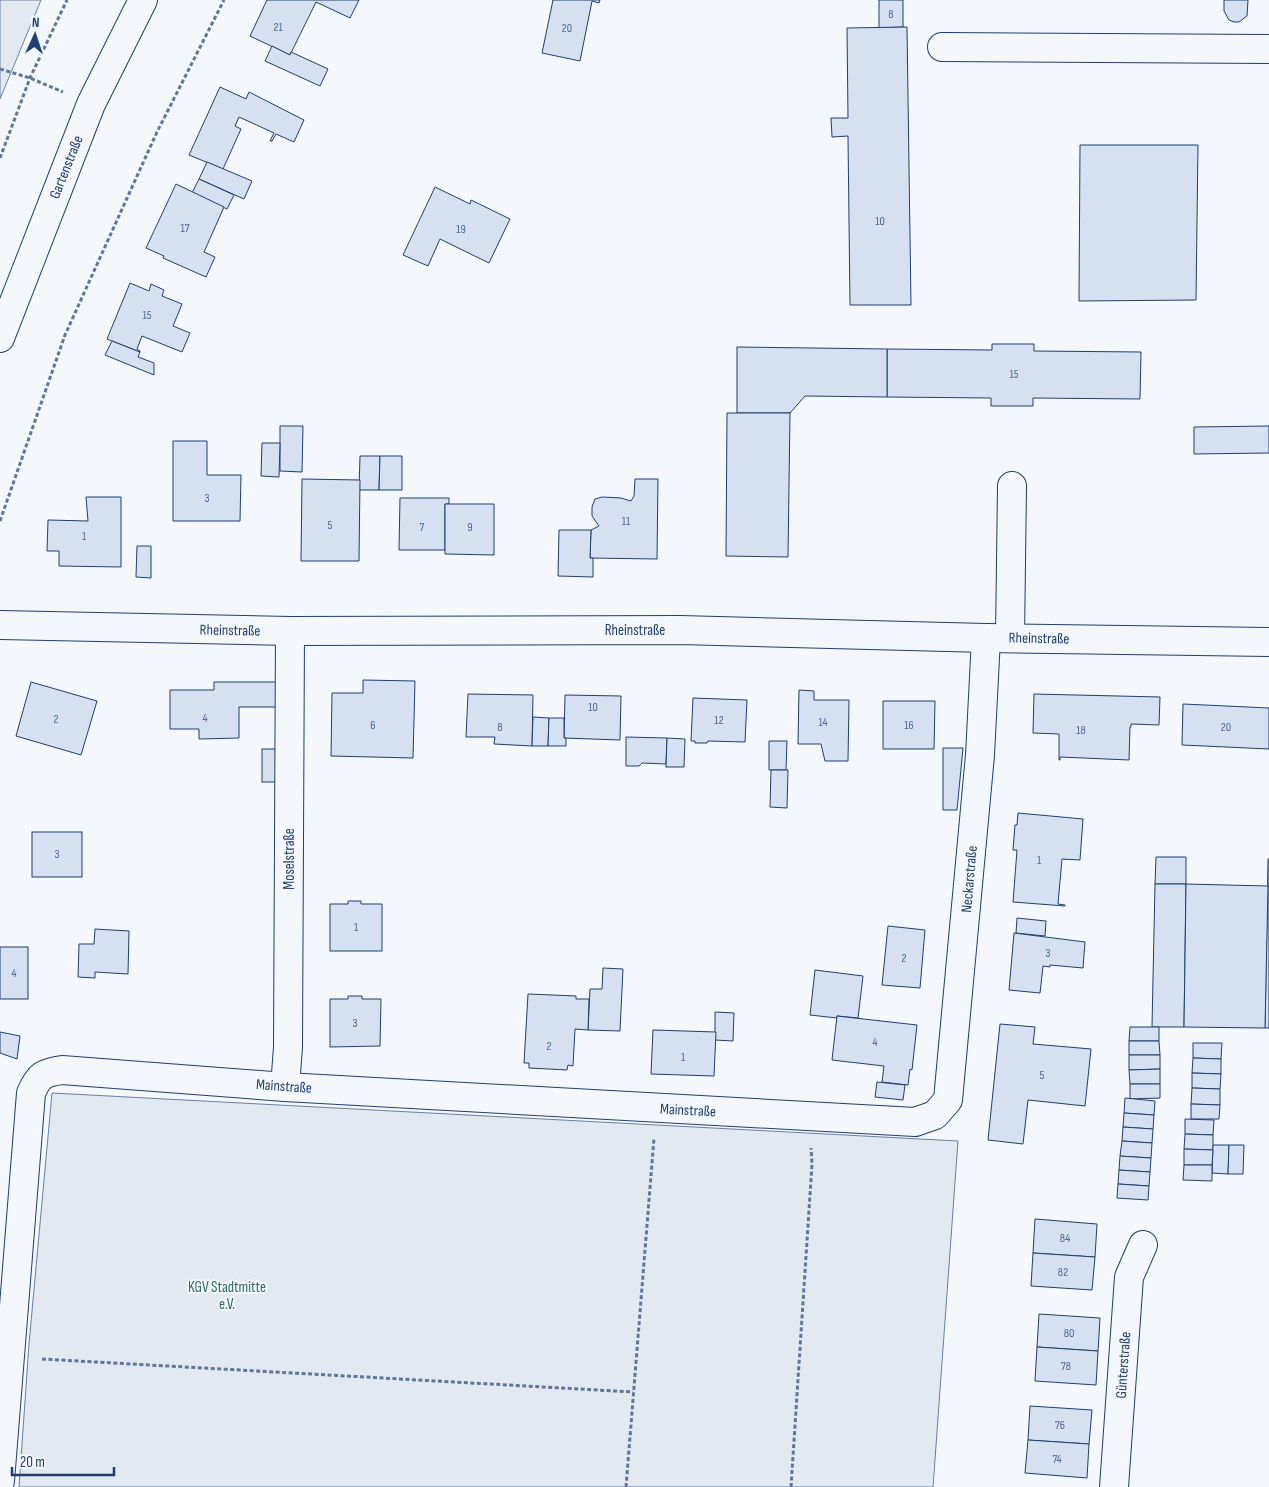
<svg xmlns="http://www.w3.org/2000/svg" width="1269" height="1487" viewBox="0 0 1269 1487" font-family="'Sofia Sans Condensed',sans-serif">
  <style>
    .green { fill: #e3e9f0; stroke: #687fa3 }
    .building { fill: #d5e0f0; stroke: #1d3f73 }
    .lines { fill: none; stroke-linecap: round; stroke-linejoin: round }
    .minor-casing { stroke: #1d3f73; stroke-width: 30 }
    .path { stroke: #5e769c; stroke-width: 3; stroke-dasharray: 4 2.5; stroke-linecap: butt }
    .minor { stroke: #f4f7fb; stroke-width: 28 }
    .labels { text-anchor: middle; stroke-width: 4; stroke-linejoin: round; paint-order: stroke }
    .number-label { font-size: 12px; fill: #4b6792 }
    .street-label { font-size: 15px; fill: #1d3f73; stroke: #f4f7fb }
    .park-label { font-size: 15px; fill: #2c6c60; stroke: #f4f7fb }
  </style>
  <rect width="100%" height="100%" fill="#f4f7fb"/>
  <!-- green -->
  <g class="green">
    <path d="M0,0H41L0,99Z"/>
    <path d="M52,1093L958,1141L933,1487H19L29,1344Z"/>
  </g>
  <!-- building -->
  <g class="building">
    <path d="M267,0H359L350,18L316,2L290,55L250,36Z"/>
    <path d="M553,0H600L599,3L592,1L580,61L542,53Z"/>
    <path d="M879,0H903V27L879,28Z"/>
    <path d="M1224,0H1248L1247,16L1239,22H1234L1229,20L1224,11Z"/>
    <path d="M907,27L911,305H850L848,136L832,137L831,118H848L847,28Z"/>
    <path d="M272,46L290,55L291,52L328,69L320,86L265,61Z"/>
    <path d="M220,87L246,99L249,92L304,120L294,142L276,134L272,141H270L274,133L239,117L235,126L241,129L223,169L189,155Z"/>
    <path d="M1080,145H1198L1196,300L1079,301Z"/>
    <path d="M207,162L252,181L244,199L199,179Z"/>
    <path d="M199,179L234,195L227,209L192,193Z"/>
    <path d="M176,184L224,207L204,252L215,257L206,277L163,258L164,256L146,248Z"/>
    <path d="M435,187L470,204L471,200L510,219L489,263L440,239L428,266L403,255Z"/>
    <path d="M130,283L149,291L151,284L164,290L162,296L182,304L173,326L190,333L182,352L142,336L137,349L140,351V352L107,339Z"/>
    <path d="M112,341L140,352L138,357L154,363V375L105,355Z"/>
    <path d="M992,344H1034V351L1141,352L1140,399L1033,398V406H991V398L887,397V349L992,350Z"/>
    <path d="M737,347L887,349V397L805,396L790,413H737Z"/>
    <path d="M727,413H790L788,557L726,556Z"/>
    <path d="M280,426H303L302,472L280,471Z"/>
    <path d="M1269,426V453L1194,454V427Z"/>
    <path d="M173,441H207V475H241L240,521H173Z"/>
    <path d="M262,443H280L279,477L261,476Z"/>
    <path d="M360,456H380L379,490H359Z"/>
    <path d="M380,456H402V490H379Z"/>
    <path d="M302,479L360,480L359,561H301Z"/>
    <path d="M635,479H658L657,559L590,558L591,530L599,526L592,516V507L595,499L602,497L621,498L631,501L634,496Z"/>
    <path d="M86,497H121V567L59,566V551H47L48,520L88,521Z"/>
    <path d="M400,498H449V504H445V550H399Z"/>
    <path d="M445,504H494V555L445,554Z"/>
    <path d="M559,530H591L590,558H593V577L558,576Z"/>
    <path d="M137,546H151V578L136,577Z"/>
    <path d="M363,680L415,681L413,758L331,756L332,693H363Z"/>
    <path d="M31,682L97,701L81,755L16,736Z"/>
    <path d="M214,682H280V707H239V738L199,739V729H170V690H214Z"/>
    <path d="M799,690L814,691V700H849L848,761H825L821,744H798Z"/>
    <path d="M468,694L533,695L532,746L494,744L495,737H466Z"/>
    <path d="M1034,694L1160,697L1159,725L1131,724V727H1130L1129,760L1060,757V760H1059V734L1033,733Z"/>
    <path d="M565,695L621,696L620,740L564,738Z"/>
    <path d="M693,698L747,700L745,742L708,741L707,743H695V741H691Z"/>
    <path d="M883,701H935L934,749H883Z"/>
    <path d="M1183,704L1269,708V749L1182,745Z"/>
    <path d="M533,717L549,718L548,746H532Z"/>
    <path d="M549,718H564V738H566V746H548Z"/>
    <path d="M626,737L667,738L666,764L642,763L639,766H626Z"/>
    <path d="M667,738L685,739L684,767H666Z"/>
    <path d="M769,741H787L786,770H769Z"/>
    <path d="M943,748H963L957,810H943Z"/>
    <rect x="262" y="749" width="18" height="33"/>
    <path d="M771,770H788L787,808L770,807Z"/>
    <path d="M1018,813L1083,819L1080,860L1062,859L1058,904L1065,905V906L1013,902L1017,850H1013L1015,825H1017Z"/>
    <rect x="32" y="832" width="50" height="45"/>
    <path d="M1156,857H1186V884H1155Z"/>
    <path d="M1268,859H1269V1028H1265Z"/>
    <path d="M1155,884H1186L1184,1027H1152Z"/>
    <path d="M1186,884L1268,886L1265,1028L1184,1027Z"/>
    <path d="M348,901H361V904H382V951H330V904H348Z"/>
    <path d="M1017,918L1046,921L1045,936L1016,933Z"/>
    <path d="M888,926L925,930L920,988L882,985Z"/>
    <path d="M95,929L129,931L128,974L95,972V978L78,977L79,944H94Z"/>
    <path d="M1014,933L1085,942L1083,968L1050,965V967L1043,966L1040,993L1009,990Z"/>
    <rect x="0" y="947" width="28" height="52"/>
    <path d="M603,968L623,969L620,1031L588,1030L590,989H602Z"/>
    <path d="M815,970L863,976L858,1018L837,1016V1018L810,1015Z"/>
    <path d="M528,994L576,996V999H589L588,1030L575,1029L573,1066L568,1065L567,1070L529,1068V1063H524Z"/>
    <path d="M348,996H362V999H381L380,1046L330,1047V999H348Z"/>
    <path d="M715,1012L734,1013L733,1041L715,1040Z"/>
    <path d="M837,1016L917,1025L912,1070L910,1069L908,1085L882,1082L884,1066L832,1060Z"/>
    <path d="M1000,1024L1035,1027L1033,1044L1091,1049L1085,1106L1028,1100L1023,1144L988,1140Z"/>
    <path d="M1130,1027H1159V1041H1129Z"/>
    <path d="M653,1030L716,1032L714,1076L651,1074Z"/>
    <path d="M0,1032L20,1036L17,1059L0,1053Z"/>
    <path d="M1129,1041H1159L1160,1055H1129Z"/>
    <path d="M1193,1043H1222L1221,1059L1193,1058Z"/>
    <path d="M1129,1055H1160V1069L1129,1070Z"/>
    <path d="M1193,1058L1221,1059V1074L1192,1073Z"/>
    <path d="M1160,1069V1084H1130L1129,1070Z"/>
    <path d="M1192,1073L1221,1074L1220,1089L1192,1088Z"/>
    <path d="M877,1082L905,1085L903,1100L875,1097Z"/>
    <path d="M1130,1084H1160V1098L1130,1099Z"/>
    <path d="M1192,1088L1220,1089V1105L1191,1104Z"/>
    <path d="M1125,1098L1155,1101L1154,1115L1124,1113Z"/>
    <path d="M1191,1104L1220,1105L1219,1119H1191Z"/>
    <path d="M1124,1113L1154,1115L1153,1129L1123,1127Z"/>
    <path d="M1185,1119L1214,1120L1213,1135L1185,1134Z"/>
    <path d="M1123,1127L1153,1129L1152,1143L1122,1141Z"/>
    <path d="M1185,1134L1213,1135V1150L1184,1149Z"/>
    <path d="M1122,1141L1152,1143L1151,1158L1120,1156Z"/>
    <path d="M1213,1145H1229L1228,1174L1212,1173Z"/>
    <path d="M1229,1145H1244L1243,1174H1228Z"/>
    <path d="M1184,1149L1213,1150L1212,1165H1184Z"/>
    <path d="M1120,1156L1151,1158L1150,1172L1119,1170Z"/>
    <path d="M1184,1165H1212V1181L1183,1180Z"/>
    <path d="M1119,1170L1150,1172L1149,1186L1118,1184Z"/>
    <path d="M1118,1184L1149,1186L1148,1200L1117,1198Z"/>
    <path d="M1035,1219L1097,1224L1095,1257L1033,1253Z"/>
    <path d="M1033,1253L1095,1257L1092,1290L1031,1286Z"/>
    <path d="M1039,1314L1100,1318L1098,1351L1037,1347Z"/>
    <path d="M1037,1347L1098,1351L1096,1385L1035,1381Z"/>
    <path d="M1030,1406L1092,1410L1089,1444L1028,1440Z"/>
    <path d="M1028,1440L1089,1444L1087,1478L1025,1473Z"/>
  </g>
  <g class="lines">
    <!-- minor casing -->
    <g class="minor-casing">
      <g id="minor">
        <path d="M942,47L1269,49"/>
        <path d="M0,338L91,104L143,0"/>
        <path d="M0,625L290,631L680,630L986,638L1269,642"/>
        <path d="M1010,638L1012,486"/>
        <path d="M285,1087L288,1047L290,631"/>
        <path d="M0,1481L31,1093C39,1075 43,1073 62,1070L285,1087L915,1122L935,1115L948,1100L980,755L986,638"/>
        <path d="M1114,1487L1129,1277L1143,1245"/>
      </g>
    </g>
    <!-- path -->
    <g class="path">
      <path d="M0,69L30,78L63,92"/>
      <path d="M0,158L30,78L67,0"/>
      <path d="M0,521L65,335L157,132L224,0"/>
      <path d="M42,1359L633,1392"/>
      <path d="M626,1487L654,1138"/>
      <path d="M791,1487L812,1164L811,1148"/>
    </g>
    <!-- minor -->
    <use href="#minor" class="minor"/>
  </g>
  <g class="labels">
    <!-- number labels -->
    <g class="number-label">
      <text x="891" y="18">8</text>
      <text x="278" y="31">21</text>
      <text x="567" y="32">20</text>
      <text x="880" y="225">10</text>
      <text x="185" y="232">17</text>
      <text x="461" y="233">19</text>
      <text x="147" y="319">15</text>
      <text x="1014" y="378">15</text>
      <text x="207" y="502">3</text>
      <text x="626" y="525">11</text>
      <text x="330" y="529">5</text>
      <text x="422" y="531">7</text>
      <text x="470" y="531">9</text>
      <text x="84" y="540">1</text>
      <text x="593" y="711">10</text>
      <text x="205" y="722">4</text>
      <text x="56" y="723">2</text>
      <text x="719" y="724">12</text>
      <text x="823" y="726">14</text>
      <text x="373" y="729">6</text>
      <text x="909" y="729">16</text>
      <text x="500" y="731">8</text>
      <text x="1226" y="731">20</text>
      <text x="1081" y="734">18</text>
      <text x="57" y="858">3</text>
      <text x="1039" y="864">1</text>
      <text x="356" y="931">1</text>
      <text x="1048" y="957">3</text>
      <text x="904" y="962">2</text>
      <text x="14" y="977">4</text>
      <text x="355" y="1027">3</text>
      <text x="875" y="1046">4</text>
      <text x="549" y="1050">2</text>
      <text x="683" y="1061">1</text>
      <text x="1042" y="1079">5</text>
      <text x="1065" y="1242">84</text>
      <text x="1063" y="1276">82</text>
      <text x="1069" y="1337">80</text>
      <text x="1066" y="1370">78</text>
      <text x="1060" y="1429">76</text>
      <text x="1057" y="1463">74</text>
    </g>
    <!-- street labels -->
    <g class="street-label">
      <text transform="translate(66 167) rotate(-68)" y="5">Gartenstraße</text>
      <text transform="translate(230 630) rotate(1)" y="5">Rheinstraße</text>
      <text x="635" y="635">Rheinstraße</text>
      <text transform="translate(1039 638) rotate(1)" y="5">Rheinstraße</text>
      <text transform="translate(289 859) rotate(-90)" y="5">Moselstraße</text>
      <text transform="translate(969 879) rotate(-85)" y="5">Neckarstraße</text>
      <text transform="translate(284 1086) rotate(4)" y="5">Mainstraße</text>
      <text transform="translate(688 1110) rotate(3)" y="5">Mainstraße</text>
      <text transform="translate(1123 1365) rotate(-86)" y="5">Günterstraße</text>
    </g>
    <!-- park labels -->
    <g class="park-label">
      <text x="227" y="1292">KGV Stadtmitte<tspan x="227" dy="17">e.V.</tspan></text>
    </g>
  </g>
  <!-- north arrow -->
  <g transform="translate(35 35) rotate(3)" stroke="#f4f7fb" stroke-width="4" paint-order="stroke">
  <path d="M0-4L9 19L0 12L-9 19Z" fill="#1d3f73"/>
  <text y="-8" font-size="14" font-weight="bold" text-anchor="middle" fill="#1d3f73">N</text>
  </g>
  <!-- scale -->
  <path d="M12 1467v8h102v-8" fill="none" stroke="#1d3f73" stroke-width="2.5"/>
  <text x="20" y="1467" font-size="15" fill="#1d3f73" stroke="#f4f7fb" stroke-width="4" paint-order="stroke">20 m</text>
</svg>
